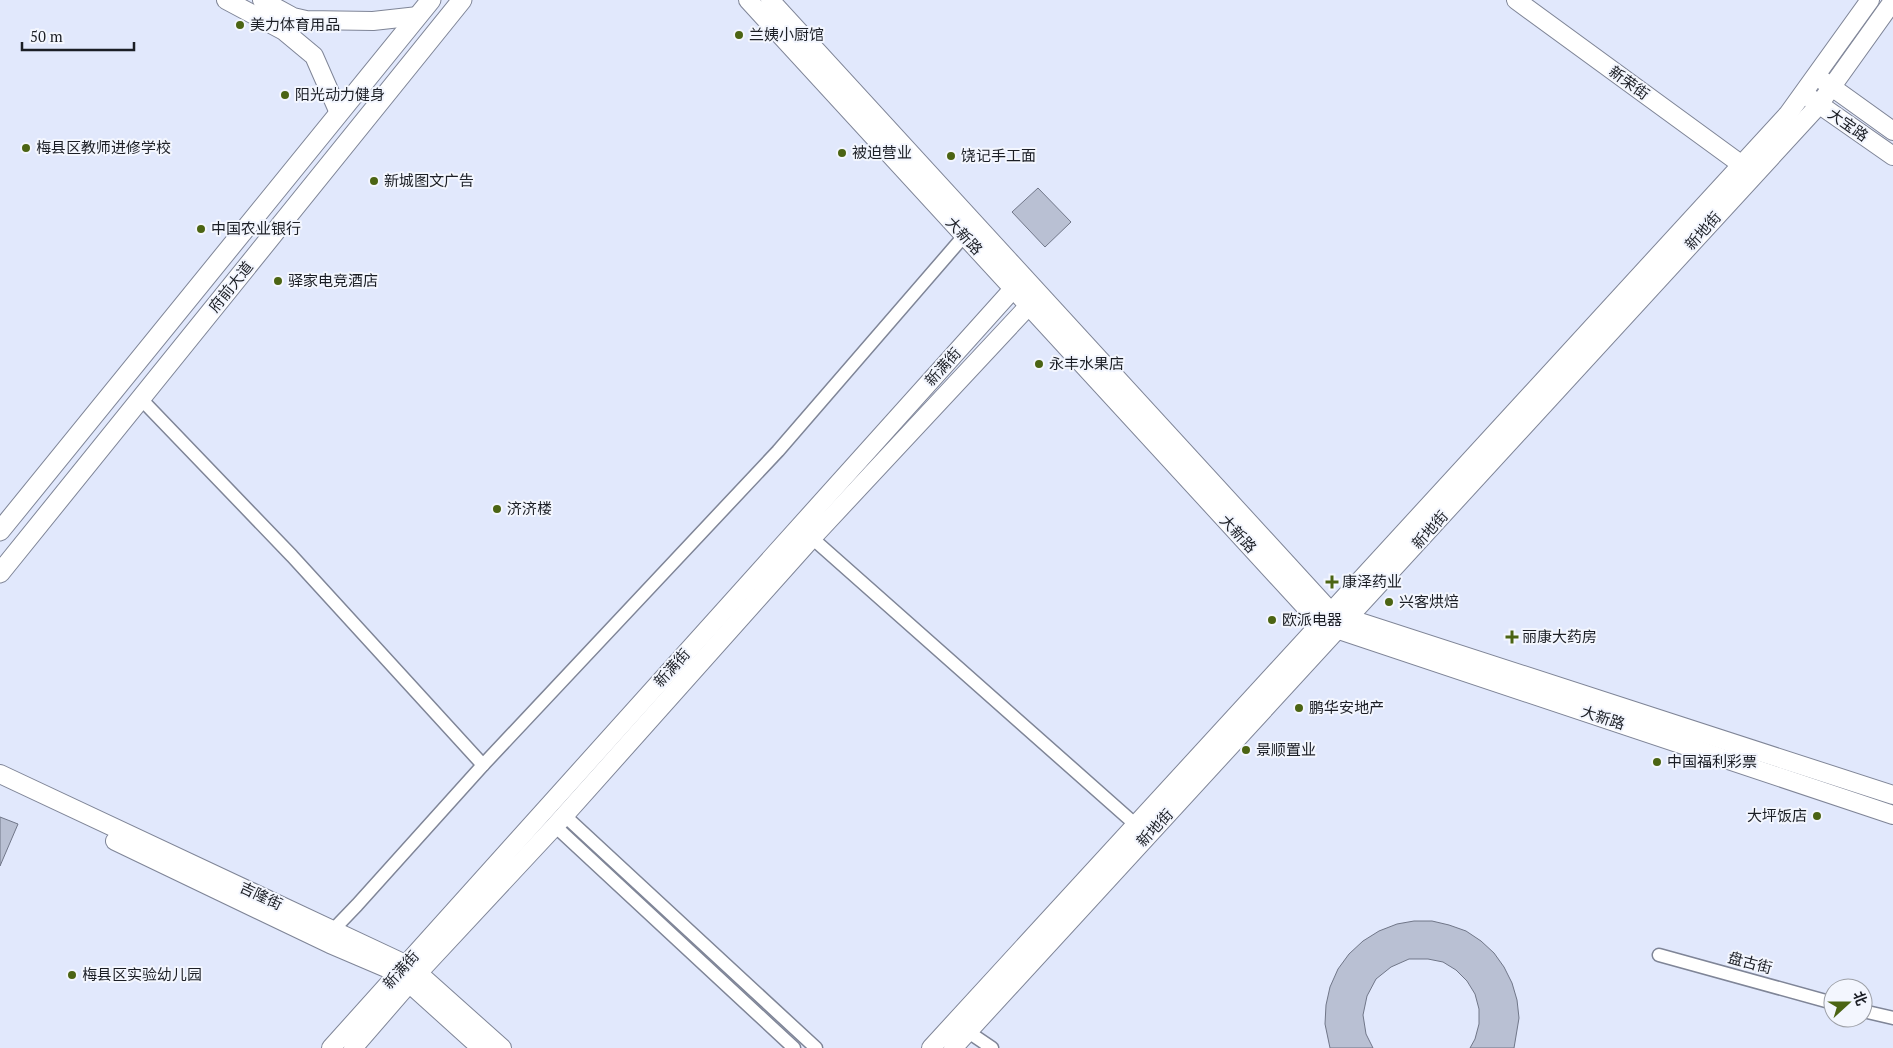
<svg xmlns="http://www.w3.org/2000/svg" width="1893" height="1048" viewBox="0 0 1893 1048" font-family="'PT Serif','Noto Sans SC',serif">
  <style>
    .building { fill: #b9c0d3; stroke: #707688 }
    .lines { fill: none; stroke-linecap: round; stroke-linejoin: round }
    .street-casing { stroke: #7f8597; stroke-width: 15 }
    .secondary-casing { stroke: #7f8597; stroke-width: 20 }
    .primary-casing { stroke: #7f8597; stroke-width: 21 }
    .street { stroke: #fff; stroke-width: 12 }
    .secondary { stroke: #fff; stroke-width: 18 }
    .primary { stroke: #fff; stroke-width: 19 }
    .poi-dot { fill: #4b6413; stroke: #f3f6fe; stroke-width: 2 }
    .labels { text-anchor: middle; stroke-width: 4; stroke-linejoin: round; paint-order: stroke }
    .poi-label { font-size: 15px; fill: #1b1e25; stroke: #f3f6fe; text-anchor: start }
    .street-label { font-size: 15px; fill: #1b1e25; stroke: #f3f6fe }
  </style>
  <rect width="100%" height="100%" fill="#e1e8fc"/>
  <!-- building -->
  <g class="building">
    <path d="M1038,188L1071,222L1045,247L1012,212Z"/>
    <path d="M0,817L18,824L0,866Z"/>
    <path d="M1414,921H1432L1449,925L1466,931L1481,941L1494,953L1504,967L1512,983L1517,1000L1519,1018L1514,1048H1470L1475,1039L1479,1024V1009L1475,994L1467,981L1456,970L1443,962L1428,959H1409L1391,967L1376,979L1367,996L1363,1015L1366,1034L1373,1048H1330L1325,1024L1326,1005L1330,987L1338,969L1349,954L1363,941L1379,931L1397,924Z"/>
  </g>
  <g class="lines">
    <!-- street casing -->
    <g class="street-casing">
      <g id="street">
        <path d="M141,399L292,556L483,765"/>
        <path d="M812,538L1136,825"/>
        <path d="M564,815L816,1048"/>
        <path d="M555,826L794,1048"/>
        <path d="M333,930L357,905L483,765L778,451L970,229"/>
        <path d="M1659,955L1833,1003"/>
        <path d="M1863,1011L1893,1018"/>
        <path d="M961,1027L992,1048"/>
      </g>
    </g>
    <!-- secondary casing -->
    <g class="secondary-casing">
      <g id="secondary">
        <path d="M226,0L284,31L314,56L339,113"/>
        <path d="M262,0L293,17L306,20L373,21L418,16"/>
        <path d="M748,0L1321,624L1893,815"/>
        <path d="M770,0L1332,613L1893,795"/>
        <path d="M1516,0L1742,165"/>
        <path d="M1822,80L1893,131"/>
        <path d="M1810,98L1893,156"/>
        <path d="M0,774L405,964L418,973L502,1048"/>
        <path d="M115,841L330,944L398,973L481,1048"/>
        <path d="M331,1048L1013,289"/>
        <path d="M353,1048L418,973L555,826L812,538L1036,298"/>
        <path d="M931,1048L1788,114L1870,0"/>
        <path d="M953,1048L1818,106L1893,1"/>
      </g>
    </g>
    <!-- primary casing -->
    <g class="primary-casing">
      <g id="primary">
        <path d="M0,531L431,0"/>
        <path d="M0,573L462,0"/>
      </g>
    </g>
    <!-- street -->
    <use href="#street" class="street"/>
    <!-- secondary -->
    <use href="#secondary" class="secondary"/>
    <!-- primary -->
    <use href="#primary" class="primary"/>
  </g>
  <!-- markers -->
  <g class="poi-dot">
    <circle cx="240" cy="25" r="5"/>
    <circle cx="739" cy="35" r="5"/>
    <circle cx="285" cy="95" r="5"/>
    <circle cx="26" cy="148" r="5"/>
    <circle cx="842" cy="153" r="5"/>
    <circle cx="951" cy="156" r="5"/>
    <circle cx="374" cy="181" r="5"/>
    <circle cx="201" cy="229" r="5"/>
    <circle cx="278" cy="281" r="5"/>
    <circle cx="1039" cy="364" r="5"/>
    <circle cx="497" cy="509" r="5"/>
    <path d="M1329.5 574.5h5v5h5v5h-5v5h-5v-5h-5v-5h5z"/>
    <circle cx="1389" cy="602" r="5"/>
    <circle cx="1272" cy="620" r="5"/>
    <path d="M1509.5 629.5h5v5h5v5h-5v5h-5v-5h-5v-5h5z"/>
    <circle cx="1299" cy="708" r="5"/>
    <circle cx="1246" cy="750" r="5"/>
    <circle cx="1657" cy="762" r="5"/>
    <circle cx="1817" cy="816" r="5"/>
    <circle cx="72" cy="975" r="5"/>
  </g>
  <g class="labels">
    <!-- poi labels -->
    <g class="poi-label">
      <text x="250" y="30">美力体育用品</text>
      <text x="749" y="40">兰姨小厨馆</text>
      <text x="295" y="100">阳光动力健身</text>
      <text x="36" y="153">梅县区教师进修学校</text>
      <text x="852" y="158">被迫营业</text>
      <text x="961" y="161">饶记手工面</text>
      <text x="384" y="186">新城图文广告</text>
      <text x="211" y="234">中国农业银行</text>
      <text x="288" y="286">驿家电竞酒店</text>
      <text x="1049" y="369">永丰水果店</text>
      <text x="507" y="514">济济楼</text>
      <text x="1342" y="587">康泽药业</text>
      <text x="1399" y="607">兴客烘焙</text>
      <text x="1282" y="625">欧派电器</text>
      <text x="1522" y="642">丽康大药房</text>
      <text x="1309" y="713">鹏华安地产</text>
      <text x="1256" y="755">景顺置业</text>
      <text x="1667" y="767">中国福利彩票</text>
      <text x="1807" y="821" text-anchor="end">大坪饭店</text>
      <text x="82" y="980">梅县区实验幼儿园</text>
    </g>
    <!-- street labels -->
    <g class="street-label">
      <text transform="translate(1629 83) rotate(36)" y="5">新荣街</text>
      <text transform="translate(1848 125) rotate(35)" y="5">大宝路</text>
      <text transform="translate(1703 231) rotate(-48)" y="5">新地街</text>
      <text transform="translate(964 236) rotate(47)" y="5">大新路</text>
      <text transform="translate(231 287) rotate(-51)" y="5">府前大道</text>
      <text transform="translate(943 367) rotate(-48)" y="5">新满街</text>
      <text transform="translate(1430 530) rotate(-48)" y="5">新地街</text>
      <text transform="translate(1238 534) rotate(47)" y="5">大新路</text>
      <text transform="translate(672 668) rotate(-48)" y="5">新满街</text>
      <text transform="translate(1603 718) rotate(18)" y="5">大新路</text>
      <text transform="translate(1155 828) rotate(-47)" y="5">新地街</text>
      <text transform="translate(261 896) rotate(25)" y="5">吉隆街</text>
      <text transform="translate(1750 963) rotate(15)" y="5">盘古街</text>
      <text transform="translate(401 970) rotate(-48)" y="5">新满街</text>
    </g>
  </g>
  <!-- north arrow -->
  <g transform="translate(1848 1003) rotate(69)"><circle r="24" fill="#f3f6fe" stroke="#9da0a7"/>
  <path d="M0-4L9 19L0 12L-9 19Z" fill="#4b6413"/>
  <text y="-8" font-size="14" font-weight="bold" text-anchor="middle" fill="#1b1e25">北</text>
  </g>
  <!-- scale -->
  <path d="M22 42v8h112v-8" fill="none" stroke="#1b1e25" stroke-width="2.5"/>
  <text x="30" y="42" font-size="15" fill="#1b1e25" stroke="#f3f6fe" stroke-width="4" paint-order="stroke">50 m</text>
</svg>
